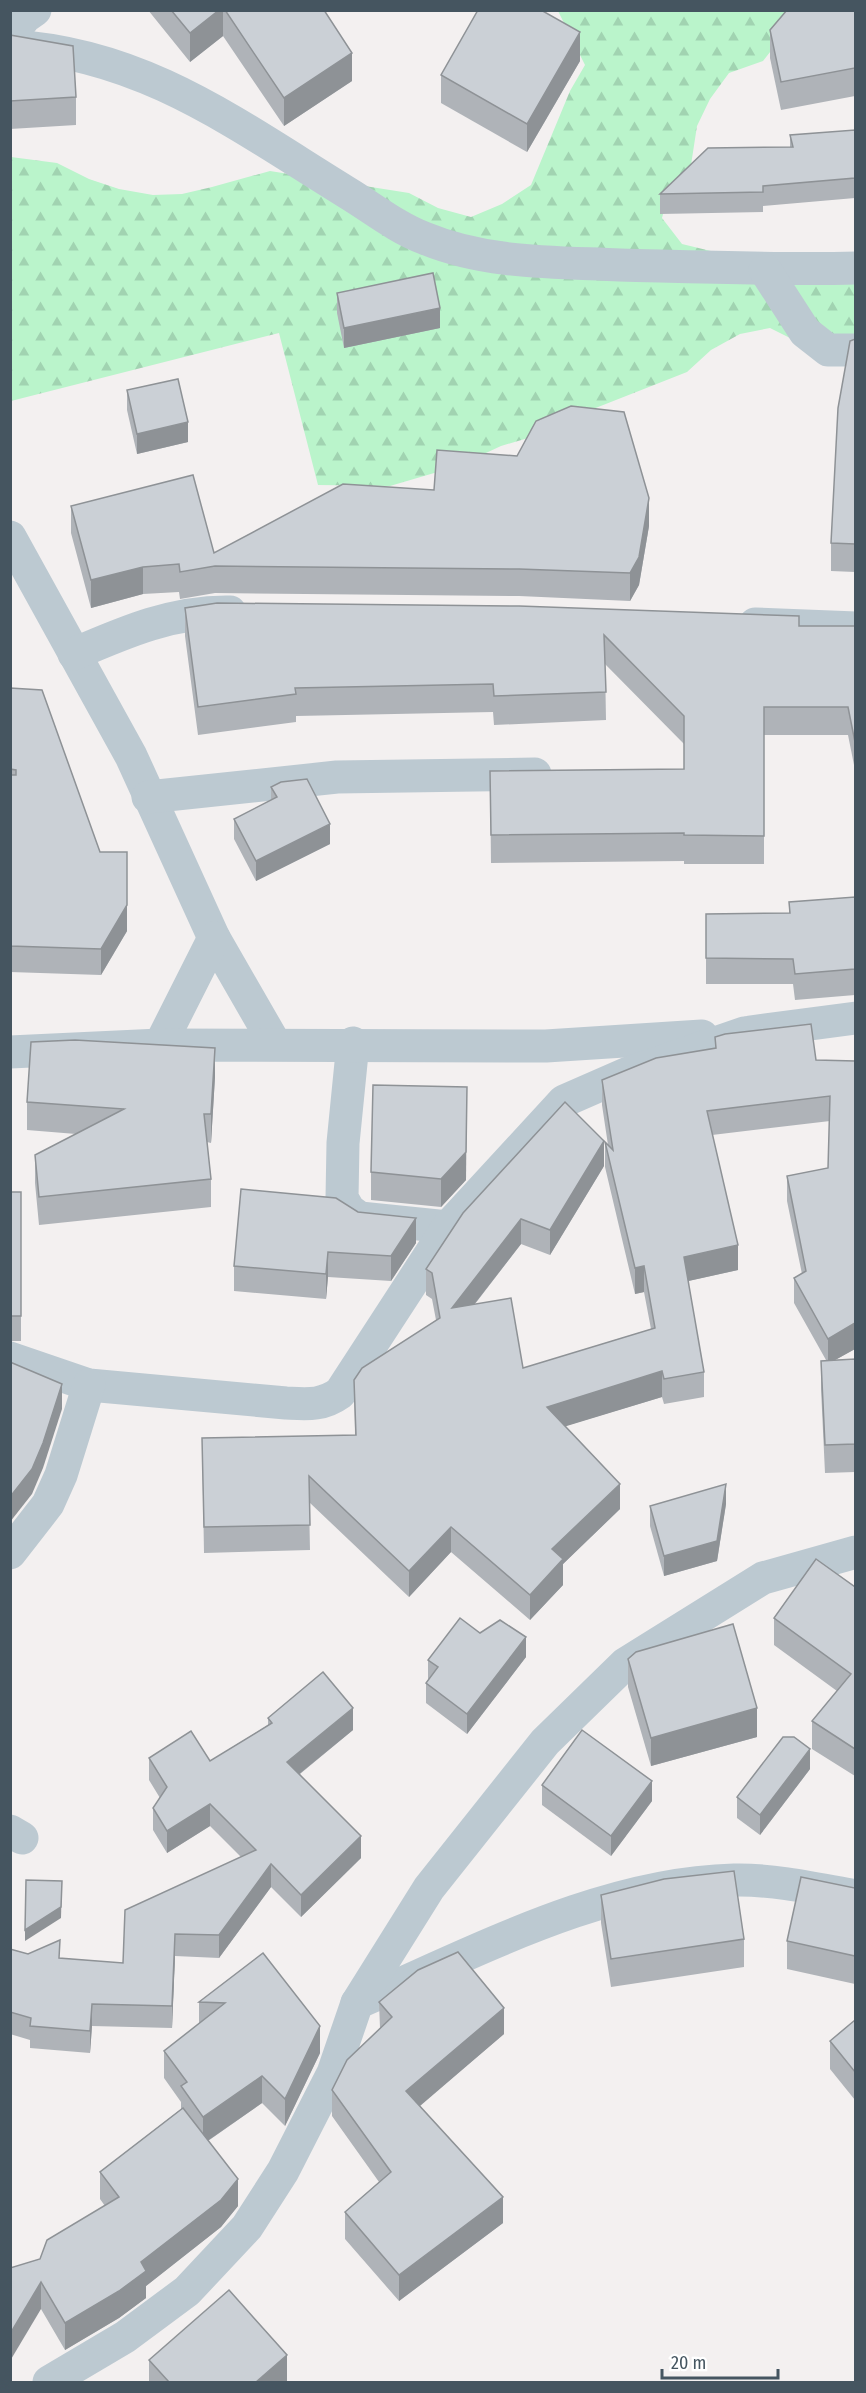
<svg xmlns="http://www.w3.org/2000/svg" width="866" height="2393" viewBox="0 0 866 2393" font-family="'Fira Sans Condensed',sans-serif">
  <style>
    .forest { fill: url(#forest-firs) }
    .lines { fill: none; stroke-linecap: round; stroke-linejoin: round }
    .minor { stroke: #bcc9d1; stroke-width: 33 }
    .wall { fill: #afb3b8 }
    .shaded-wall { fill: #8e9296 }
    .building { fill: #cbd0d6; stroke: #8e9296; stroke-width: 1.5 }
  </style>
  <defs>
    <pattern id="forest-firs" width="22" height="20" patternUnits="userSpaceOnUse" patternTransform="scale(1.5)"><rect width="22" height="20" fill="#baf4cb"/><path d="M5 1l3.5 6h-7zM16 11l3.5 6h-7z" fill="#a1d3b1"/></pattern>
  </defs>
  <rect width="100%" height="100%" fill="#f3f0f0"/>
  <!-- forest -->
  <path class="forest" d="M558,11H790L781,38L763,61L729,73L710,99L697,126L691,165L670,187L662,218L682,244L715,252L855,265V356L794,340L770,328L740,334L711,350L687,372L588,411L538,435L501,446L458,466L390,486L318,485L279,333L11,401V157L57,163L89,179L119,189L153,195L182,194L212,187L270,171L409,193L438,208L471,217L502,204L531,185L570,91L585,65Z"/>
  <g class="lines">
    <!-- minor -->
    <g class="minor">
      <path d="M10,36L25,17L35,10"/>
      <path d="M10,46C143,53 237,125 346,192C371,207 397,228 424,238C486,264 555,262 620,265C699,267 777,270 856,268"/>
      <path d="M765,270L805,332L828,350H856"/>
      <path d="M10,537L131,756L214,938L275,1044"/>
      <path d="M755,624L856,628"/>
      <path d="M74,654C125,632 173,611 230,612"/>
      <path d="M148,797L337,777L535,774"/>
      <path d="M750,1032L856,1018"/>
      <path d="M353,1043L343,1143L342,1198L349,1210L360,1218L448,1227"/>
      <path d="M160,1045L214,938"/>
      <path d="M10,1052L160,1045L546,1046L702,1036"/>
      <path d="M10,1358L89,1385L286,1403C307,1404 322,1406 340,1393L448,1227L564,1101L628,1073L744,1033"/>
      <path d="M10,1553L48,1504L61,1475L89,1385"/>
      <path d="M10,1831L22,1838"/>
      <path d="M357,2003C476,1952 603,1883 734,1880C772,1879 818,1889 856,1896"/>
      <path d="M49,2382L125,2337L187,2291L247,2227L283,2171L333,2073L357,2003L429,1888L545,1742L625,1664L763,1578L856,1552"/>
    </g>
  </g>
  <!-- wall -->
  <g class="wall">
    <path d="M148,10H324L352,81L284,126L223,36L190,62Z"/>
    <path d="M855,10V96L781,110L770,58V30Z"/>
    <path d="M10,35L76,97V125L10,129Z"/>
    <path d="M580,61L527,152L441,103V75Z"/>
    <path d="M855,130V198L763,206V212L660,214V194L790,147V135Z"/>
    <path d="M337,293L440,328L344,348L337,313Z"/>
    <path d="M855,339V572L831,571V543Z"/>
    <path d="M127,390L188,442L137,454L127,410Z"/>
    <path d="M71,506L214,553L649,526L639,585L630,601L519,596L215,593L180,599L179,592L143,594L91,608L71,533Z"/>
    <path d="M185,608L799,626H855V770L848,735H764V864H684V861L491,863L490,771L684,769V744L605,664L606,720L494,725L493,712L296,716V722L198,735L185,636Z"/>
    <path d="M10,688L127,931L101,975L10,972Z"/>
    <path d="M271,787L330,844L256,881L234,839V819L271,800Z"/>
    <path d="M855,897V995L795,1000L793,984H706V914L789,913V902Z"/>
    <path d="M715,1037L816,1060L855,1061V1349L835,1360L855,1359V1472L825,1473L821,1389V1361L826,1360L794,1303V1278L802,1274L787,1201V1176L828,1168L830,1121L712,1135L738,1270L688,1281L704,1372V1397L664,1404L662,1397L565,1426L620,1509L563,1564V1585L530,1620L451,1552L409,1597L309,1502L310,1550L204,1553L202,1438L355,1435L354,1380L436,1320L432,1299L426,1295V1269L604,1166L550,1255L521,1244L475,1304L523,1368L651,1329L644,1292L635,1294L605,1167V1142L608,1145L602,1105V1080L715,1049Z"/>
    <path d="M215,1077L211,1143L207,1142L211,1179V1207L39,1225L35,1183V1155L76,1134L27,1130V1102Z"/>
    <path d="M371,1172L466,1180L441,1207L371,1200Z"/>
    <rect x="10" y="1192" width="11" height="149"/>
    <path d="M358,1212L416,1243L391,1281L328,1277L326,1299L234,1291V1266Z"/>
    <path d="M726,1504L717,1561L664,1576L650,1526V1506Z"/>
    <path d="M855,1587V1776L812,1749V1721L837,1691L774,1645V1618Z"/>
    <path d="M480,1633L526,1657L467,1734L426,1703V1683L428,1680V1660Z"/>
    <path d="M628,1659L757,1737L651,1766L628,1687Z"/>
    <path d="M268,1718L353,1730L300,1774L361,1858L301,1917L271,1887L219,1958L175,1956L172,2028L92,2026L90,2053L30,2048V2040L10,2034V1949L28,1954L60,1958L123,1963L241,1857L210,1826L167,1853L153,1830V1808L160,1798L149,1780V1758L210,1761L268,1725Z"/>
    <path d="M810,1769L760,1835L737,1818V1797Z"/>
    <path d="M542,1785L652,1801L611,1856L542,1805Z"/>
    <path d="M855,1888V1984L787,1969V1941Z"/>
    <path d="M601,1895L744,1939V1967L611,1987L601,1923Z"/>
    <path d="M263,1953L320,2053L285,2126L262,2103L208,2141L238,2206L221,2227L146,2286V2298L119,2318L65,2350L41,2309L40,2259L105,2206L100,2199V2172L181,2109V2102L164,2078V2051L199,2024V2002Z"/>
    <path d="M379,2002L504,2034L419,2106L503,2223L399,2301L345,2239V2212L379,2182L332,2116V2090L380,2028Z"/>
    <path d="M855,2020V2100L830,2069V2041Z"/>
    <path d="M149,2360L287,2382H149Z"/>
  </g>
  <!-- shaded-wall -->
  <g class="shaded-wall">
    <path d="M219,10H223V36L190,62V33Z"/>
    <path d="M580,32V61L527,152V124Z"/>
    <path d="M352,53V81L284,126V98Z"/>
    <path d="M440,308V328L344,348V328Z"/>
    <path d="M188,422V442L137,454V434Z"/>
    <path d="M649,498V526L639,585L630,601V573Z"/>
    <path d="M143,567V594L91,608V580Z"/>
    <path d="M330,824V844L256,881V861Z"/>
    <path d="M127,905V931L101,975V949Z"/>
    <path d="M215,1048V1077L211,1143V1114Z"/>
    <path d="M467,1087L466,1180L441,1207V1179Z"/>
    <path d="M604,1141V1166L550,1255V1230Z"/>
    <path d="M416,1218V1243L391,1281V1256Z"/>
    <path d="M521,1219V1244L452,1333V1308Z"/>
    <path d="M738,1245V1270L684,1282V1257Z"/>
    <path d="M328,1252V1277L326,1299V1274Z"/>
    <path d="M644,1266V1292L635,1294V1268Z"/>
    <path d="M855,1323V1349L828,1364V1339Z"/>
    <path d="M662,1371V1397L547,1432V1407Z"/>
    <path d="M62,1384V1409L43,1468L32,1494L10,1522V1497Z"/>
    <path d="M620,1484V1509L563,1564V1585L530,1620V1595L552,1549Z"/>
    <path d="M726,1484V1504L717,1561L664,1576V1556Z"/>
    <path d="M451,1527V1552L409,1597V1571Z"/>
    <path d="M526,1637V1657L467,1734V1714Z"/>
    <path d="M353,1708V1730L287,1784V1762Z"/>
    <path d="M757,1708V1737L651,1766V1738Z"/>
    <path d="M810,1749V1769L760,1835V1815Z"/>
    <path d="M652,1781V1801L611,1856V1836Z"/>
    <path d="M210,1804V1826L167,1853V1831Z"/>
    <path d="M361,1836V1858L301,1917V1895Z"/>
    <path d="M271,1864V1887L219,1958V1935Z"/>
    <path d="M62,1881L61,1918L25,1941V1930Z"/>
    <path d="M175,1934V1956L172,2028V2006Z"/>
    <path d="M92,2004V2026L90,2053V2031Z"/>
    <path d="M504,2008V2034L406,2118V2091Z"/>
    <path d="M320,2026V2053L285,2126V2099Z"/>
    <path d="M262,2076V2103L203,2144V2117Z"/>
    <path d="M238,2179V2206L221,2227L146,2286V2298L119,2318L65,2350V2323L141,2262Z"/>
    <path d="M503,2197V2223L399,2301V2275Z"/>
    <path d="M41,2282V2309L10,2361V2334Z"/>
    <path d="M287,2355V2382H256Z"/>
  </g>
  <!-- building -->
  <g class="building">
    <path d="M171,10H219L190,33Z"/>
    <path d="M225,10H324L352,53L284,98Z"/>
    <path d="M478,10H541L580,32L527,124L441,75Z"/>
    <path d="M787,10H855V68L781,82L770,30Z"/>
    <path d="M10,35L73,46L76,97L10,101Z"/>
    <path d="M855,130V178L763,186V192L660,194L708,148L793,147L790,135Z"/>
    <path d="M433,273L440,308L344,328L337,293Z"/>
    <path d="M855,339V544L831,543L838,408L850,341Z"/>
    <path d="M178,379L188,422L137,434L127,390Z"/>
    <path d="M571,406L624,412L649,498L639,557L630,573L519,569L215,566L180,572L179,564L143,567L91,580L71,506L193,475L214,553L343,484L434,490L437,450L517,456L536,421Z"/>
    <path d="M217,603L519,606L799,616V626H855V742L848,707H764V836L684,835V833L491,835L490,771L684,769V716L604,635L606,692L494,696L493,684L295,688L296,694L198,707L185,608Z"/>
    <path d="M10,688L42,690L100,852H127V905L101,949L10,946V775H16V770L10,769Z"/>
    <path d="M307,779L330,824L256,861L234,819L277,797L271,787L281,782Z"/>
    <path d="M855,897V969L795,974L793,959L706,958V914L790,913L789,902Z"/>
    <path d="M811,1024L816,1060L855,1061V1323L828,1339L794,1278L806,1271L787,1176L828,1168L830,1096L707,1111L738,1245L684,1257L704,1372L664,1379L662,1371L547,1407L620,1484L552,1549L563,1559L530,1595L451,1527L409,1571L309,1476L310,1525L204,1527L202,1438L356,1435L354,1380L362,1368L440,1318L432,1273L426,1269L463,1213L565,1102L604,1141L550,1230L521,1219L452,1308L511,1298L523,1368L655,1328L644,1266L635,1268L605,1142L613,1150L602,1080L656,1058L716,1048L715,1037L725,1034Z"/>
    <path d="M75,1040L215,1048L211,1114H204L211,1179L39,1197L35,1155L124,1109L27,1102L31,1042Z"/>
    <path d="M373,1085L467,1087L466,1152L441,1179L371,1172Z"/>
    <path d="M241,1189L336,1198L358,1212L416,1218L391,1256L328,1252L326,1274L234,1266Z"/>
    <rect x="10" y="1192" width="11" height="124"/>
    <path d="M855,1359V1444L825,1445L821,1361Z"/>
    <path d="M10,1362L62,1384L43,1443L32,1469L10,1497Z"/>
    <path d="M726,1484L717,1541L664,1556L650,1506Z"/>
    <path d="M816,1559L855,1587V1749L812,1721L851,1674L774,1618Z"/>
    <path d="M460,1618L480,1633L500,1620L526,1637L467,1714L426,1683L438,1667L428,1660Z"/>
    <path d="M733,1624L757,1708L651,1738L628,1659L636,1652Z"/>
    <path d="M323,1672L353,1708L287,1762L361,1836L301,1895L271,1864L219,1935L175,1934L172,2006L92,2004L90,2031L30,2026L31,2018L10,2012V1949L28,1954L60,1940L59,1958L123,1963L125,1910L256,1850L210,1804L167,1831L153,1808L167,1787L149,1758L191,1731L210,1761L272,1723L268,1718Z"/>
    <path d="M582,1730L652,1781L611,1836L542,1785Z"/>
    <path d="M783,1737H794L810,1749L760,1815L737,1797Z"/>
    <path d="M734,1871L744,1939L611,1959L601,1895L664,1879Z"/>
    <path d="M801,1877L855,1888V1956L787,1941Z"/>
    <path d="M26,1880L62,1881L61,1907L25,1930Z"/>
    <path d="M458,1952L504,2008L406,2091L503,2197L399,2275L345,2212L391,2172L332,2090L347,2060L392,2017L379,2002L418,1970Z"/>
    <path d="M263,1953L320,2026L285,2099L262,2076L203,2117L181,2086L187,2082L164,2051L225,2003L199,2002Z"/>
    <path d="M855,2020V2072L830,2041Z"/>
    <path d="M183,2108L238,2179L221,2200L141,2262L146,2271L119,2291L65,2323L41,2282L10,2334V2268L40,2259L47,2240L119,2197L100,2172Z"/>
    <path d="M229,2290L287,2355L256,2382H169L149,2360Z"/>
  </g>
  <!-- border -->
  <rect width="866" height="2393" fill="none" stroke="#455560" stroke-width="24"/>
  <!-- scale -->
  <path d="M662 2369v9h116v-9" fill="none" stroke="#455560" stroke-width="3"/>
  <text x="671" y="2369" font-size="18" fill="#455560" stroke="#ffffff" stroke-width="4.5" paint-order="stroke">20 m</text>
</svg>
